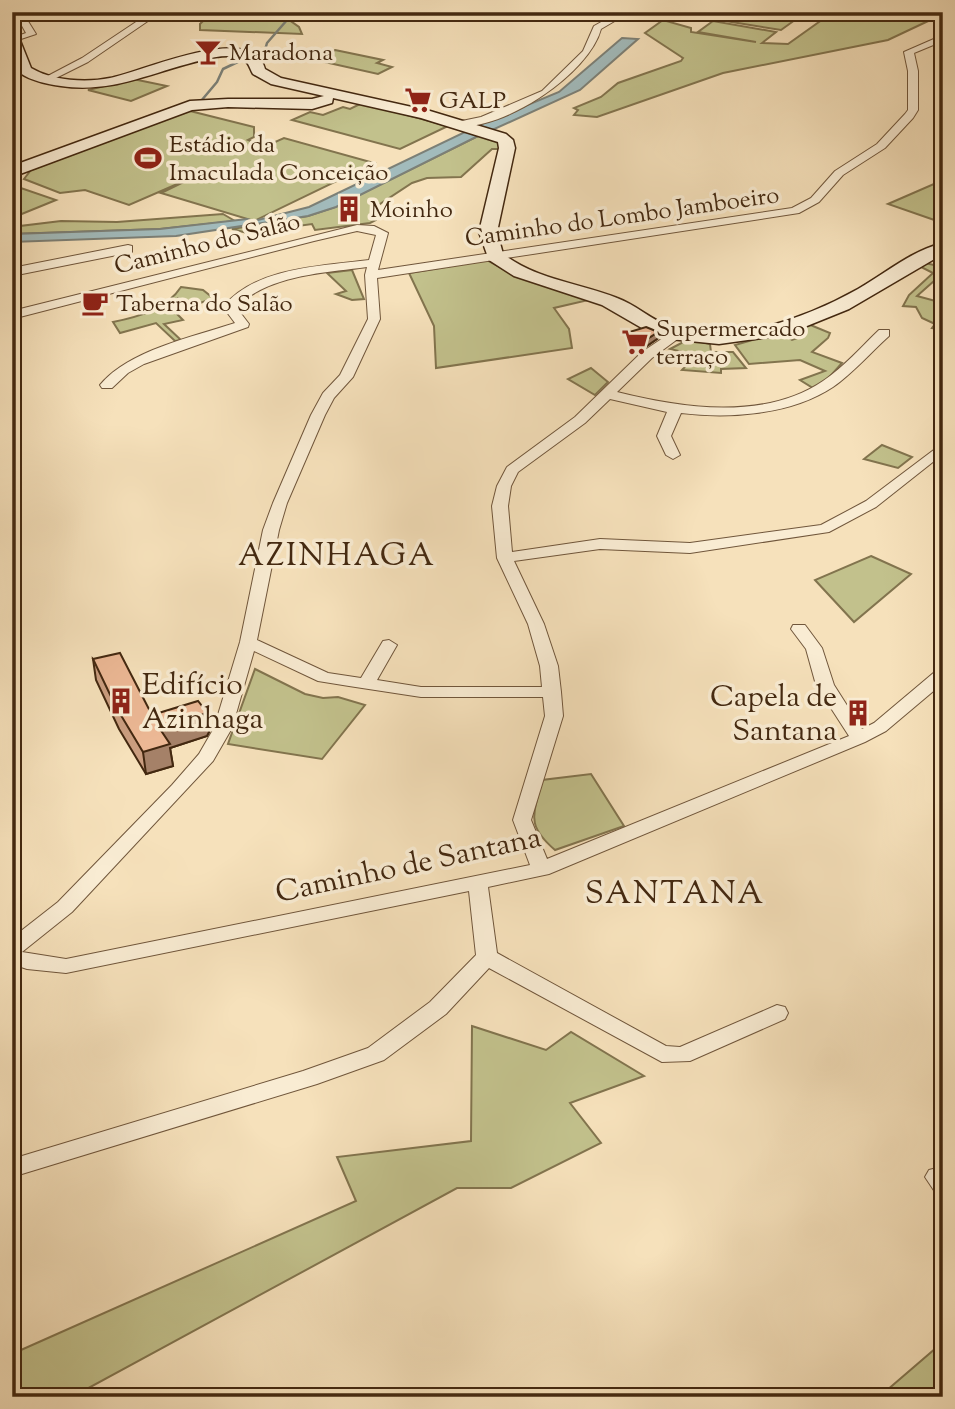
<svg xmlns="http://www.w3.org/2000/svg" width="955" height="1409" viewBox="0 0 955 1409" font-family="'Sorts Mill Goudy',serif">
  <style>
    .green { fill: #c2c18c; stroke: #82744e; stroke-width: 2 }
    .water { fill: #a2bbbc; stroke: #7c8077; stroke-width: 2 }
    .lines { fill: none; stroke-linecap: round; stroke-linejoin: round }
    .stream { stroke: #7c8077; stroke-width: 2.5 }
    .minor-casing { stroke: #70563b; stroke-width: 2 }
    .secondary-casing { stroke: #432810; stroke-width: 3 }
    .minor { fill: #f9ecd3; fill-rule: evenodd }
    .secondary { fill: #f9ecd3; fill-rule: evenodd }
    .wall { fill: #cb9e80; stroke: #432810; stroke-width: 2 }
    .shaded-wall { fill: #a58168; stroke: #432810; stroke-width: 2 }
    .building { fill: #ecb895; stroke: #432810; stroke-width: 2 }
    .labels { text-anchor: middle; stroke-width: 7; stroke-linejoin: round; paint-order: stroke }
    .far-poi-label { font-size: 24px; fill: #432810; stroke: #f9ecd3; text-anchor: start }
    .far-street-label { font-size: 24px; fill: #432810; stroke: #f9ecd3 }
    .poi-label { font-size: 30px; fill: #432810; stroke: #f9ecd3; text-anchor: start }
    .street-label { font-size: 30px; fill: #432810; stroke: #f9ecd3 }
    .neighbourhood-label { font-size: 32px; letter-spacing: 2px; fill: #432810; stroke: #f9ecd3 }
  </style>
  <rect width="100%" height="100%" fill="#f6e1bb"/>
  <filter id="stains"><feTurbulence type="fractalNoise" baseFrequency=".00286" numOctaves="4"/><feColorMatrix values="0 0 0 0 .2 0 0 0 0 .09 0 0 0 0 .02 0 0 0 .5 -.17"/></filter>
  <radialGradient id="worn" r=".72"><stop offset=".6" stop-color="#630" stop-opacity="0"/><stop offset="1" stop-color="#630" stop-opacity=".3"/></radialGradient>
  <!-- green -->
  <g class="green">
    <path d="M212,12H315L285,17L299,27L302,34L200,30V24Z"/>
    <path d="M700,12H806L781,30L695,16Z"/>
    <path d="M833,12H943V14L888,40L723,73L597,117L574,115L578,110L574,108L601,97L618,83L681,61L683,58L645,33L663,20L691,28V32L756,42L698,32L713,21L776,32L762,43L788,44Z"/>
    <path d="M335,50L383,60L377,63L392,67L378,74L320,61Z"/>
    <path d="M133,79L167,86L131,101L88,90Z"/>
    <path d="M362,103L448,126L400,149L292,120L310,112L323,115L343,107L350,109Z"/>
    <path d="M186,110L254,127V137L248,140L264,147L284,138L374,163L254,221L161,193L198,175L129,205L85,190L60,193L24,179L31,170Z"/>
    <path d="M482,134L501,141V149H492L461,177L427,178L412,183L374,208L376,220L370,223L315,230L312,224L247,233L232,229L308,216L335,207Z"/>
    <path d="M943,180V223L888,204Z"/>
    <path d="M12,185L56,200L12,218Z"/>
    <path d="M223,214L235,221L160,229L12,234V227L61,221L117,222Z"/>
    <path d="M487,260L518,277L593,299L554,308L569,329L572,348L436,368L434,326L409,273Z"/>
    <path d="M925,263L943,267V273L917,296L943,303V330L932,328L935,324L922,318L916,307L903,306L909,295L933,273L921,267Z"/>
    <path d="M352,270L364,299L352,300L336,294L346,291L327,273Z"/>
    <path d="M181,287L203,290L213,298L198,304L177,298L195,305L177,314L183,320L164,324L181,340L175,341L156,323L120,333L113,322C138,317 167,309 181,287Z"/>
    <path d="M808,324L830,333L828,338L812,352L842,363L826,381L813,388L800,380L825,371L800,360L749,364L735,345L780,332L792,340L803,336L792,329Z"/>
    <path d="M689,339L710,344L711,352H733L746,368L721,369V373L682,370L696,355L670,349Z"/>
    <path d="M591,368L608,382L595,395L568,379Z"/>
    <path d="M882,445L912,457L898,468L864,459Z"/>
    <path d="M871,556L911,574L854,622L815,580Z"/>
    <path d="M255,669L305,694L323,698L338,697L365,705L322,759L228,744Z"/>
    <path d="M591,774L624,826L555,850C525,824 534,815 542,780Z"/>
    <path d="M472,1026L546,1050L571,1032L644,1076L570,1103L601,1143L511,1188H457L72,1397H12V1354L356,1201L337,1157L471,1141Z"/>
    <path d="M943,1342V1397H879Z"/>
  </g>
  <!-- water -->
  <g class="water">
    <path d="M622,38L638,39L580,90L490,131L477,126L559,92Z"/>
    <path d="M469,130L482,134L336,207L308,216L176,236L12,242V234L160,229L247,219L254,221L309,207Z"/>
  </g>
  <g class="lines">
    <!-- stream -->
    <g class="stream">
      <path d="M265,50L267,43L294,12"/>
      <path d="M201,101L217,82L223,69L244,59"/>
    </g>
    <!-- minor casing -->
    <g class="minor-casing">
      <g id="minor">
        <path d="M27,12H41L26,18L36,34L12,42V38L26,33L17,17Z"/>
        <path d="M151,12H161L88,62L50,81L42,79L82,58Z"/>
        <path d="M619,12H630L601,29C589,74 503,131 457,126V122L481,117L542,91L583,51L594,26Z"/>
        <path d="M943,35V41L914,53L918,71V110L913,118L885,148L843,175L819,202L799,213L377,278L380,319L353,377L334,398L325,415L287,503L279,530L257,640L328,673L361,678L383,641L389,640L397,645L377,680L421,687H542L540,666L528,624L497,558L492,506L497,486L507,467L575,417L642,352L672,332L677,331L683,335L652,358L617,392C681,408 764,421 823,381C844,367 861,347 879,330H889V336C870,353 853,373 833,387C791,415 729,419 681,413L671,436L680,455L673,459L666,455L657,436L667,412L610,399L585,423L518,472L511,486L508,506L512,552L600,539L690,543L821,525L866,501L943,443V454L876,507L829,532L690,553L600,549L514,561L544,624L558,666L561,692L563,716L531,820L547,859L849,736L816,685L806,649L791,629L793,625H805L822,648L834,685L862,729L874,723L937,670L943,669V683L886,731L865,742L549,874L488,887L497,953L666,1046L680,1047L777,1005L785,1007L788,1013L785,1019L690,1061L662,1062L489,968L446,1014L384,1060L317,1084L12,1177V1159L303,1071L368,1048L430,1002L476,955L469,891L66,973L27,969L12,964V938L58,902L172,785L199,754L214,728L240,642L263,530L273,503L311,415L323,393L340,375L368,319L365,275L367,267C323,273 269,275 236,307L249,324L248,327L144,364L128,373L112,388H102L100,385C129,350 193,337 235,323L223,307C255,267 322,266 369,260L376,235L357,231L314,241L12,319V311L357,225L374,226L388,233L378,270L792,208L811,198L835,171L877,144L905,114L908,110V71L904,52ZM254,651L318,681L349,686L421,697H543L545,716L513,820L530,865L66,959L22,952L72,912L213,761L232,728Z"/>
        <path d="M128,245L132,246V252L12,276V268Z"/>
        <path d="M937,1168L943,1170V1194L935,1192L925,1177L929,1170Z"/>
      </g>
    </g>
    <!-- secondary casing -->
    <g class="secondary-casing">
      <path id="secondary" d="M12,34L19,38L31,68C53,81 86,83 110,78C140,73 253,20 265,69L281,78L430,111L506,134L513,140L515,148L497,232L503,254C537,280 579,283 617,298C636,305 650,319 669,326C726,349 808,317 858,289C886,273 911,251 943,243V254L849,309L802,328L770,337L719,344L670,339L647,331L602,305L514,276L489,260L479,232L499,148L498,142L421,118L333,98L332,103L312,109L228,107L192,110L12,177V166L190,101L228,99H312L324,96L271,84L253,74C249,67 249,61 240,58C229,54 214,57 203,60C154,71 113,94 61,86C46,84 32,81 20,73L12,56Z"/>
    </g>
    <!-- minor -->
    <use href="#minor" class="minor"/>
    <!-- secondary -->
    <use href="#secondary" class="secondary"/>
  </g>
  <!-- wall -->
  <g class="wall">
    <path d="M626,333L657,339L641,350L626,339Z"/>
    <path d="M93,659L152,715L209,732L207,736L170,748L173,766L146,774L119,729L96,680Z"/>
  </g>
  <!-- shaded-wall -->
  <g class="shaded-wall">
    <path d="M658,332L657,339L641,350V343Z"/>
    <path d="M206,711L209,732L207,736L170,748L173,766L146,774L143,752L160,729Z"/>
  </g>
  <!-- building -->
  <g class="building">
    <path d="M646,327L658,332L641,343L626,333Z"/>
    <path d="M120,653L152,715L198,701L206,711L204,714L160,729L170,744L143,752L116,707L93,659Z"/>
  </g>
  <!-- icons -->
  <defs>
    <g id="bar-bare" transform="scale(2.1)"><path d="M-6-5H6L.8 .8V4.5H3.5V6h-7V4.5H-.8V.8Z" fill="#8f2418" stroke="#f9ecd3" stroke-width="2.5" paint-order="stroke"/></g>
    <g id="supermarket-bare" transform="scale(2.1)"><path d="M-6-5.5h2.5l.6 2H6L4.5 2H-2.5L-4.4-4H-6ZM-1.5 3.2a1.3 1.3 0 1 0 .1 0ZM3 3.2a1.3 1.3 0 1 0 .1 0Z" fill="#8f2418" stroke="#f9ecd3" stroke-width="2.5" paint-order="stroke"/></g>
    <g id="stadium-bare" transform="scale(2.1)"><path d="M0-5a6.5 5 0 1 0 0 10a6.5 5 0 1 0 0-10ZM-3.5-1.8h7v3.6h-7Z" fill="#8f2418" stroke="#f9ecd3" stroke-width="2.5" paint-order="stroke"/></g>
    <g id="building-bare" transform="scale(2.1)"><path d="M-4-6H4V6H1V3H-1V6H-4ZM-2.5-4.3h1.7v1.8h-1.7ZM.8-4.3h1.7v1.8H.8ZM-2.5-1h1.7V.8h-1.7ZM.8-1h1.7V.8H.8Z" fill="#8f2418" stroke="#f9ecd3" stroke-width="2.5" paint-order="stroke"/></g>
    <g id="cafe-bare" transform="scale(2.1)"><path d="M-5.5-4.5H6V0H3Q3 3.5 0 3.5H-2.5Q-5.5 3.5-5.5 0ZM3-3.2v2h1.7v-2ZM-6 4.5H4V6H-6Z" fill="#8f2418" stroke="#f9ecd3" stroke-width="2.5" paint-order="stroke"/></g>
  </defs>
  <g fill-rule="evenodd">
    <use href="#bar-bare" x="208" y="52"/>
    <use href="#supermarket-bare" x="418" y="100"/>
    <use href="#stadium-bare" x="148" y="158"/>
    <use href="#building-bare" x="349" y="209"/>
    <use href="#cafe-bare" x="95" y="303"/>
    <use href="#supermarket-bare" x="635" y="342"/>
    <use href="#building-bare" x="121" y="701"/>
    <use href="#building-bare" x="858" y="713"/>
  </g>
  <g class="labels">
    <!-- far-poi labels -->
    <g class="far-poi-label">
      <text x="229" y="60">Maradona</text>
      <text x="439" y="108">GALP</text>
      <text x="169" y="152">Estádio da<tspan x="169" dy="28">Imaculada Conceição</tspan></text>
      <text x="370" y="217">Moinho</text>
      <text x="116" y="311">Taberna do Salão</text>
      <text x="656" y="336">Supermercado<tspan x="656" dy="28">terraço</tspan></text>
    </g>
    <!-- far-street labels -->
    <g class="far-street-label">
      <text transform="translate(622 216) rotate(-8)" y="8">Caminho do Lombo Jamboeiro</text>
      <text transform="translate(207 243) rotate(-14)" y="8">Caminho do Salão</text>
    </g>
    <!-- poi labels -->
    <g class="poi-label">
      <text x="142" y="694">Edifício<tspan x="142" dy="34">Azinhaga</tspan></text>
      <text x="837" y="706" text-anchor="end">Capela de<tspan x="837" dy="34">Santana</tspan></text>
    </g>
    <!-- street labels -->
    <g class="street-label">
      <text transform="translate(408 864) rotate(-12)" y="10">Caminho de Santana</text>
    </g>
    <!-- neighbourhood labels -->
    <g class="neighbourhood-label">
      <text x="337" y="565">AZINHAGA</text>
      <text x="675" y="903">SANTANA</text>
    </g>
  </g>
  <!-- margin -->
  <rect width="955" height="1409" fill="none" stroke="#f6e1bb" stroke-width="42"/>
  <rect x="14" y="14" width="927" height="1381" fill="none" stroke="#432810" stroke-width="3.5"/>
  <rect x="21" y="21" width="913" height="1367" fill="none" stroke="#432810" stroke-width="2"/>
  <rect width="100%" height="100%" filter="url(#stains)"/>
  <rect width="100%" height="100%" fill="url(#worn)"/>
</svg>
